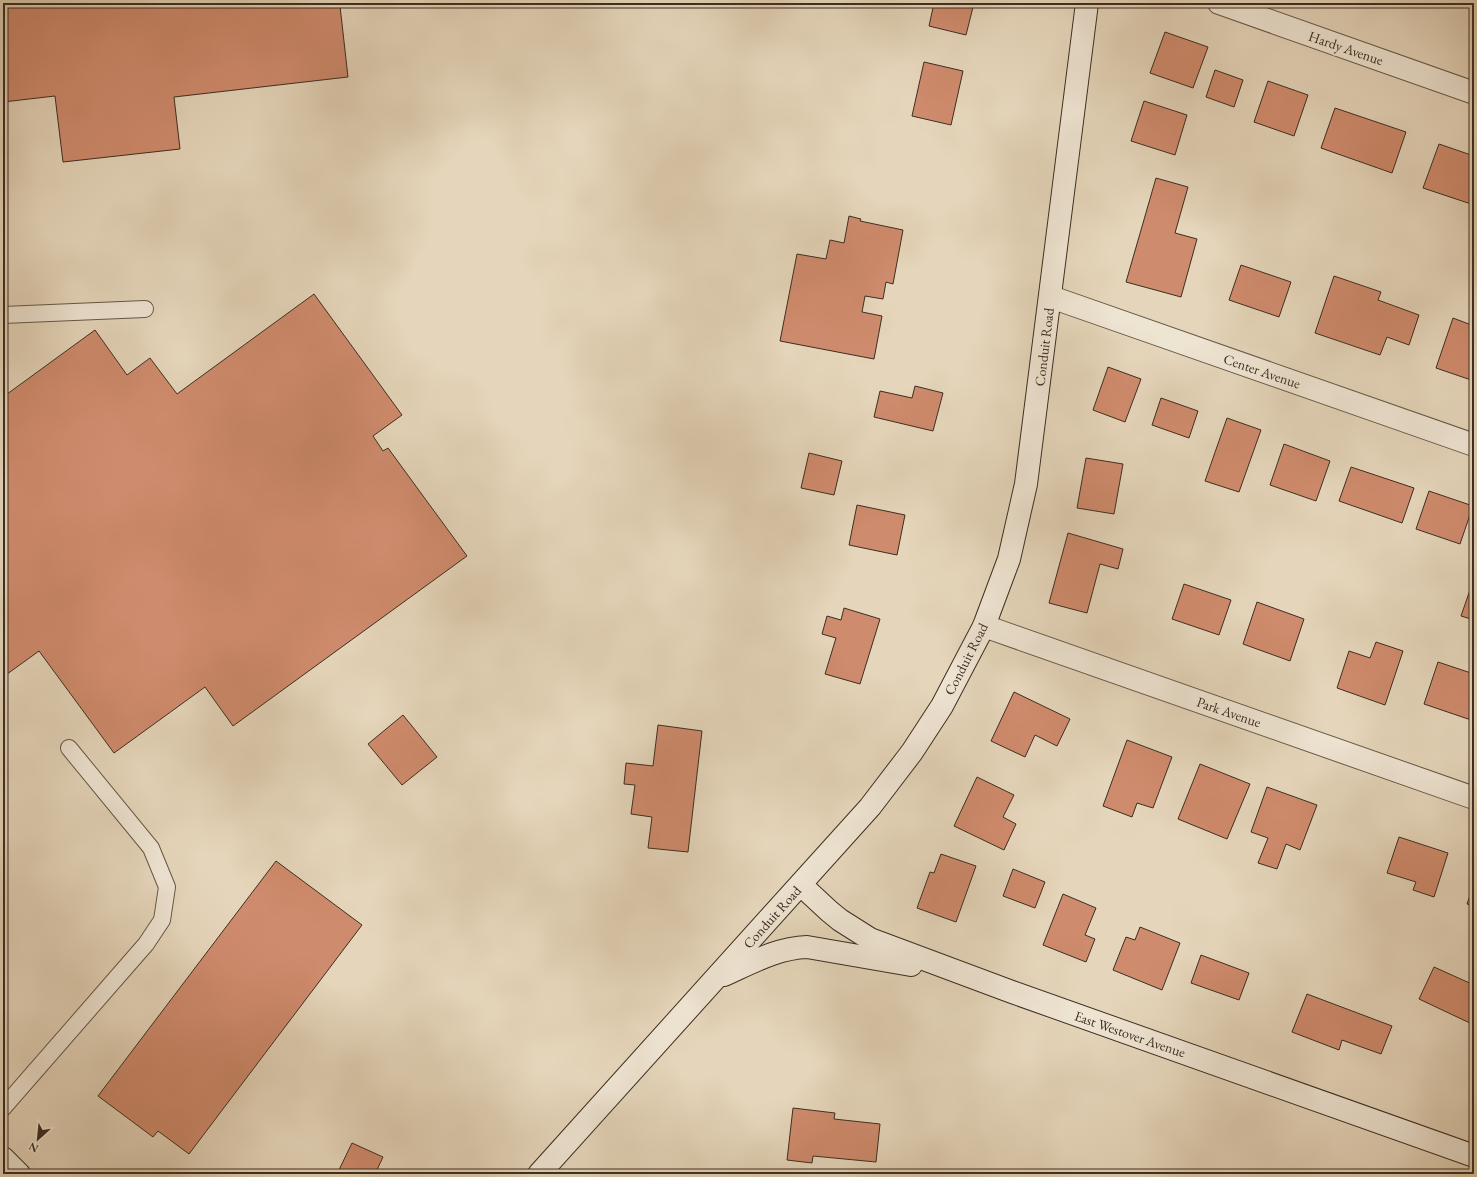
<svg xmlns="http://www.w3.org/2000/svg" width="1477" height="1177" viewBox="0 0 1477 1177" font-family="'EB Garamond',serif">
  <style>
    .building { fill: #cf8b6d; stroke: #3c2e20 }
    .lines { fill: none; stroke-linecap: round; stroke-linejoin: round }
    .lane-casing { stroke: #665846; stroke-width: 18 }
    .street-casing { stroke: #665846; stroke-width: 24 }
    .secondary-casing { stroke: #3c2e20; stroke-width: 24 }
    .lane { stroke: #eee4d2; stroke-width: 16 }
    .street { stroke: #eee4d2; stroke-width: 22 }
    .secondary { stroke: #eee4d2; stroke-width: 22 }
    .labels { text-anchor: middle; stroke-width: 4; stroke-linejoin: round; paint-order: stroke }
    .street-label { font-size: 14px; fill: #3c2e20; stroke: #eee4d2 }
  </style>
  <rect width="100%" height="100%" fill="#e5d5ba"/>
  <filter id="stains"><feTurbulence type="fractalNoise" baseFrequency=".005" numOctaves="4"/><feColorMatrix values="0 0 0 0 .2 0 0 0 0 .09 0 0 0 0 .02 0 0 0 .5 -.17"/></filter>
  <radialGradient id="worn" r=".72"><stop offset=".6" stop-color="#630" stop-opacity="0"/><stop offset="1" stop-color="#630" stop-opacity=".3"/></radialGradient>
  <!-- building -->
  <g class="building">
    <path d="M3,3H351V5L340,6L348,77L174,97L180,149L63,162L55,96L3,102Z"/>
    <path d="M934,3H974L966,35L929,26Z"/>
    <path d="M1165,32L1208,47L1193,88L1150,73Z"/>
    <path d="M924,62L963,71L951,125L912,116Z"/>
    <path d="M1215,70L1243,80L1234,107L1206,97Z"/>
    <path d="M1268,81L1308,95L1294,136L1254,122Z"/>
    <path d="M1144,101L1187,115L1175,155L1131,141Z"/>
    <path d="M1335,108L1406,132L1392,173L1321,148Z"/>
    <path d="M1439,144L1474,156V205L1423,188Z"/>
    <path d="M1156,178L1188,187L1175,233L1197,239L1181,297L1126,282Z"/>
    <path d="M849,216L861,219L860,221L903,230L893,284L886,282L883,299L865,296L862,312L882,316L874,359L780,341L797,254L826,259L830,240L844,243Z"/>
    <path d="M1241,265L1291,282L1279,317L1229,300Z"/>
    <path d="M1334,276L1381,292L1378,300L1419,315L1409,345L1387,337L1380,355L1315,333Z"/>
    <path d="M314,294L402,415L373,436L383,451L388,448L467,556L233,726L205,687L114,753L39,651L3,677V652L7,650L3,645V397L95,330L127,375L150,358L177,394Z"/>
    <path d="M1453,318L1474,326V381L1436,368Z"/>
    <path d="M1108,367L1141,379L1125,422L1093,410Z"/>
    <path d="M915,386L943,393L933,431L874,417L880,391L912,398Z"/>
    <path d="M1161,398L1198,411L1189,438L1152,425Z"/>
    <path d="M1227,418L1261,430L1239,492L1205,481Z"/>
    <path d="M1284,444L1330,461L1316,501L1270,485Z"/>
    <path d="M809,453L842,461L834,495L801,488Z"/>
    <path d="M1086,458L1123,464L1114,514L1077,508Z"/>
    <path d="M1351,467L1414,488L1402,523L1339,501Z"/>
    <path d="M1429,491L1473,506L1460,544L1416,529Z"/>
    <path d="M857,505L905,515L897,555L849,545Z"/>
    <path d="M1068,533L1123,549L1118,569L1100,564L1087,613L1049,603Z"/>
    <path d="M1184,584L1231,600L1219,635L1172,619Z"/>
    <path d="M1471,587L1474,588V620L1461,616Z"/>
    <path d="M1257,602L1304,619L1290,661L1243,644Z"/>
    <path d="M844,608L880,619L860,684L825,674L836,638L822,634L827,616L841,620Z"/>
    <path d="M1376,642L1403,651L1385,705L1337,688L1349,651L1370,658Z"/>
    <path d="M1438,662L1474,674V721L1424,704Z"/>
    <path d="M1014,692L1070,719L1057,746L1035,735L1025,757L991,741Z"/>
    <path d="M403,715L437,757L402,785L368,744Z"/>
    <path d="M658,725L702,731L688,852L648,848L652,817L631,814L635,785L624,784L626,763L653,766Z"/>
    <path d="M1127,740L1172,757L1153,808L1137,803L1132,817L1103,806Z"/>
    <path d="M1200,764L1250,784L1227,839L1178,819Z"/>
    <path d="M977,777L1014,795L1003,817L1016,824L1004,850L954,826Z"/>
    <path d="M1267,787L1317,805L1300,850L1286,844L1277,869L1258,863L1268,838L1251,832Z"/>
    <path d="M1399,837L1448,853L1434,897L1413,890L1416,882L1387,873Z"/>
    <path d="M941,854L976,866L956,922L917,908L930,872L934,873Z"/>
    <path d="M276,861L362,925L189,1154L158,1131L153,1137L98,1096Z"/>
    <path d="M1013,869L1045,882L1035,908L1003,896Z"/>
    <path d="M1474,884V906L1467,904Z"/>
    <path d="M1063,894L1096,908L1085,935L1095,939L1086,962L1043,945Z"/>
    <path d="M1140,927L1180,943L1162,990L1113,970L1126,937L1135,940Z"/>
    <path d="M1201,955L1249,973L1239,1000L1191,983Z"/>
    <path d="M1434,967L1474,985V1021L1472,1024L1419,999Z"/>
    <path d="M1307,994L1392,1026L1381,1054L1342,1040L1339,1050L1292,1032Z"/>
    <path d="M793,1108L835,1113L834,1119L880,1124L876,1162L813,1156L812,1163L787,1160Z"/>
    <path d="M352,1143L383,1157L375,1174H337Z"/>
  </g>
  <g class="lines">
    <!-- lane casing -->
    <g class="lane-casing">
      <g id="lane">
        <path d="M3,315L145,309"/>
        <path d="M3,1108L146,944L162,920L167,887L151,848L69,748"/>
      </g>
    </g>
    <!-- street casing -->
    <g class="street-casing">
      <g id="street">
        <path d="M1219,3L1474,93"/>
        <path d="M1051,297L1474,445"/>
        <path d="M984,626L1474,798"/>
      </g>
    </g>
    <!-- secondary casing -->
    <g class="secondary-casing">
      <g id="secondary">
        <path d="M801,885L829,911L840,920L870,939L1012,992L1474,1156"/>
        <path d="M724,975C751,963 777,948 807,947L911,965"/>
        <path d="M3,1158L19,1174"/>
        <path d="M539,1174L870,807L912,752L942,706L984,626L1009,559L1026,484L1087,3"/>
      </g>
    </g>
    <!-- lane -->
    <use href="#lane" class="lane"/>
    <!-- street -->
    <use href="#street" class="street"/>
    <!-- secondary -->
    <use href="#secondary" class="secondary"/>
  </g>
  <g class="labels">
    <!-- street labels -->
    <g class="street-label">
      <text transform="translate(1346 48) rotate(19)" y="5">Hardy Avenue</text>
      <text transform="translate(1044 347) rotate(-83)" y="5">Conduit Road</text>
      <text transform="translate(1262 371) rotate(19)" y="5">Center Avenue</text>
      <text transform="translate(966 659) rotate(-63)" y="5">Conduit Road</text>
      <text transform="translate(1229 712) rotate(19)" y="5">Park Avenue</text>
      <text transform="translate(772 917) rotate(-48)" y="5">Conduit Road</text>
      <text transform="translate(1130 1034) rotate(19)" y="5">East Westover Avenue</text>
    </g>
  </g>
  <!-- margin -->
  <rect width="1477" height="1177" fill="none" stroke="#e5d5ba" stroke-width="16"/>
  <rect x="4" y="4" width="1469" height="1169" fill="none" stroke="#3c2e20" stroke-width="2"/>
  <rect x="8" y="8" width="1461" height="1161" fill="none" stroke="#3c2e20"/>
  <!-- north arrow -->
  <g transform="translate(38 1139) rotate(207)" stroke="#eee4d2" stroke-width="3" paint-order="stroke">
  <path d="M0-3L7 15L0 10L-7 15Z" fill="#3c2e20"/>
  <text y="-6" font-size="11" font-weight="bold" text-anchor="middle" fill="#3c2e20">N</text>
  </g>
  <rect width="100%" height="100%" filter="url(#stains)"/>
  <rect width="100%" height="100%" fill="url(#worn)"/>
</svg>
